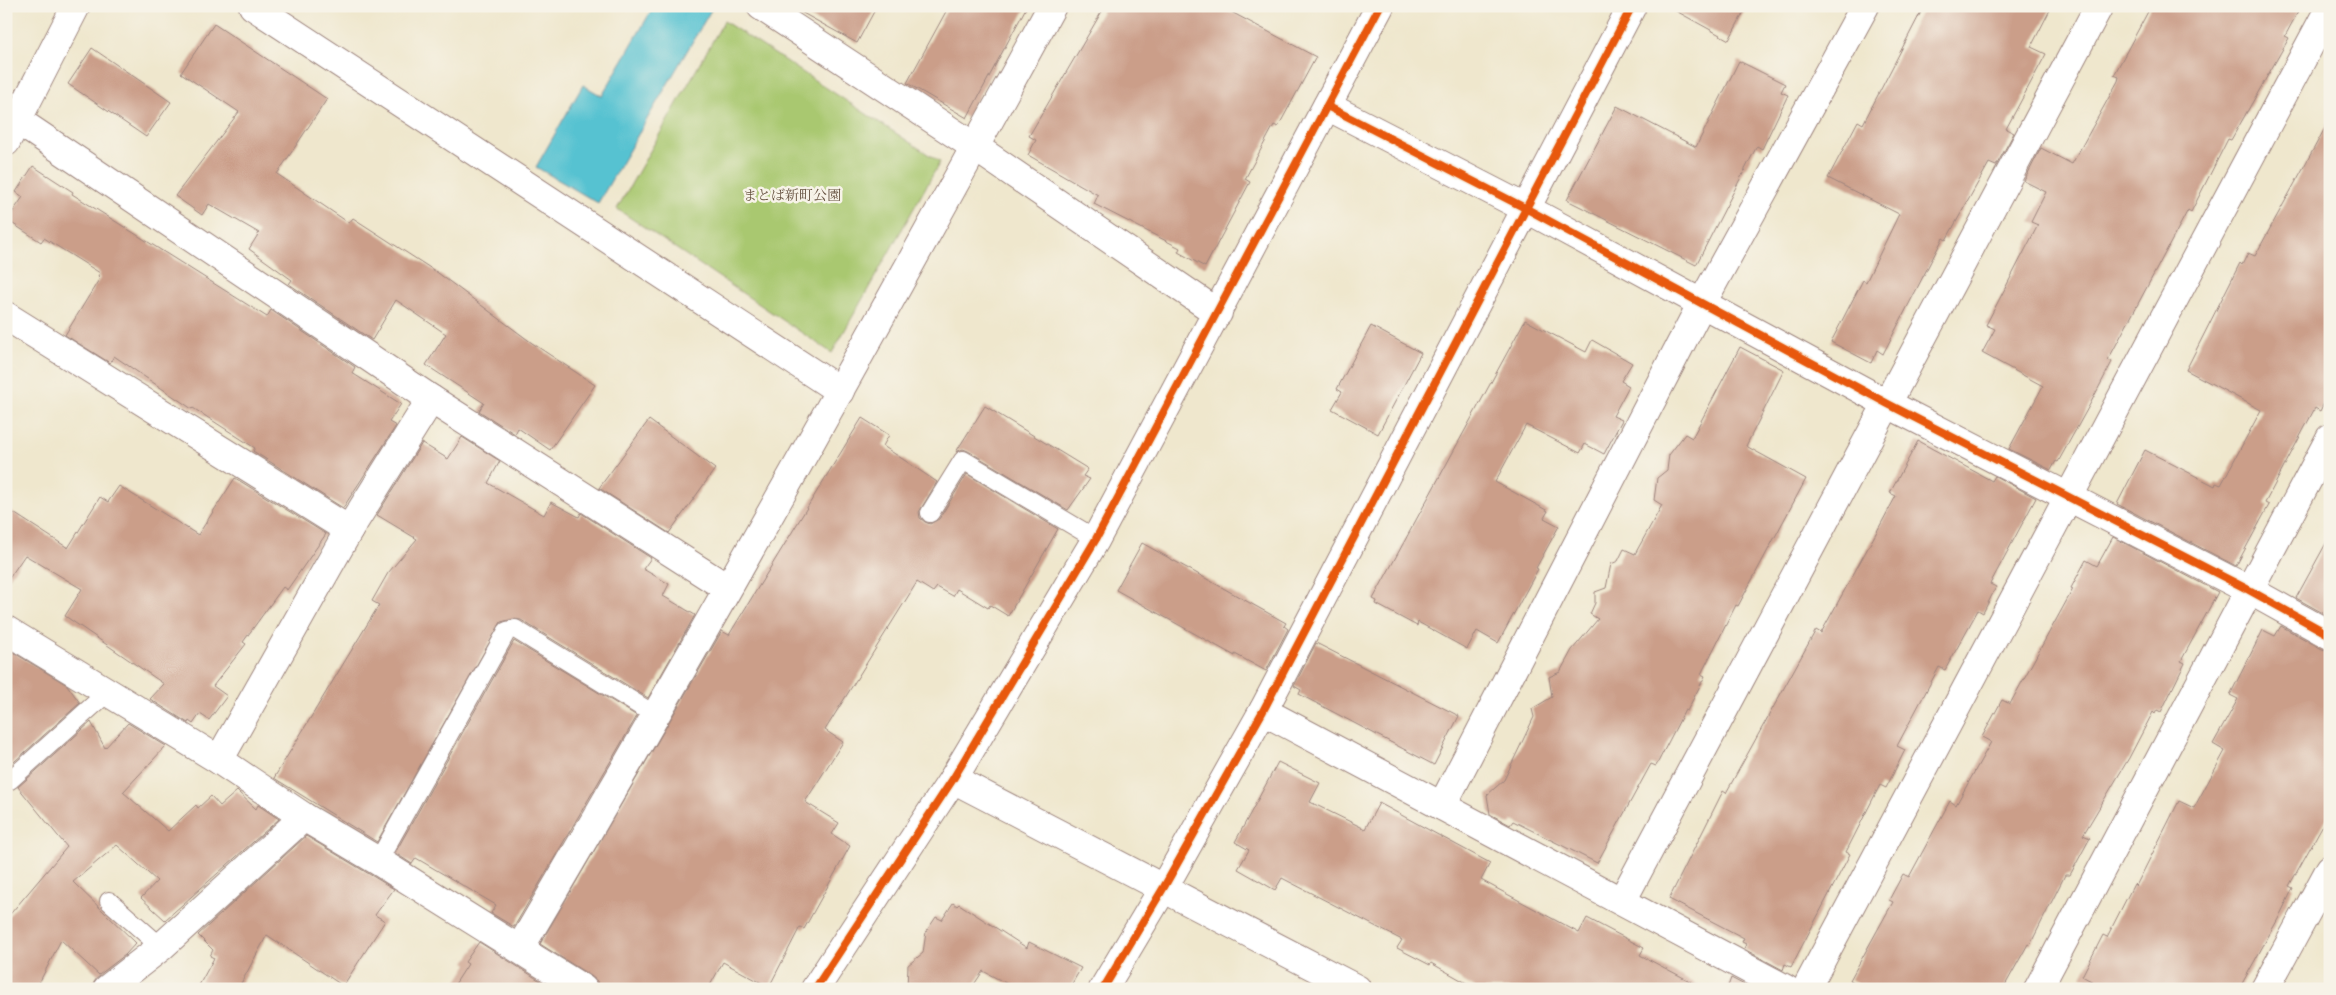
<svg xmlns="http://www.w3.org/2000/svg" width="2336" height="995" viewBox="0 0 2336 995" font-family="'Libre Caslon Text','Noto Serif JP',serif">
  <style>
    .green { fill: #a9c870; stroke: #7a744e }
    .water { fill: #56c2d1; stroke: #50707e }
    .building { fill: #cb9e89 }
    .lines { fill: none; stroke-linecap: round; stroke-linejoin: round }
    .service-casing { stroke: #9c837c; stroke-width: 20 }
    .minor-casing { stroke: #9c837c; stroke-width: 30 }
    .tertiary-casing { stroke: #9c837c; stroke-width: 30 }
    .service { stroke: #fff; stroke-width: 18 }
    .minor { stroke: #fff; stroke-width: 28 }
    .tertiary { stroke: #fff; stroke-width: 28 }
    .cycleway-casing { stroke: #f7f3e8; stroke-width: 11 }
    .cycleway { stroke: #e8590c; stroke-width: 8 }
    .labels { text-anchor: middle; stroke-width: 5; stroke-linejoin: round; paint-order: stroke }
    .park-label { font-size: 14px; fill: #665240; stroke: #f7f3e8 }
  </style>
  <rect width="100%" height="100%" fill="#f7f3e8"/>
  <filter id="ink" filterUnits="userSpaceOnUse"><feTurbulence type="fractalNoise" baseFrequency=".02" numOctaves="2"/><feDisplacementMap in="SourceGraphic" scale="10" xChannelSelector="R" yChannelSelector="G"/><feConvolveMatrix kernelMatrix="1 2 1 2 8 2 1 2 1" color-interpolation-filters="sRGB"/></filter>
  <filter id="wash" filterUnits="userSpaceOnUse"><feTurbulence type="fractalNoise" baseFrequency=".0096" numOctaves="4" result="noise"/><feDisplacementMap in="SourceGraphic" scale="20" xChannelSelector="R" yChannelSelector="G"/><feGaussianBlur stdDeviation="1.12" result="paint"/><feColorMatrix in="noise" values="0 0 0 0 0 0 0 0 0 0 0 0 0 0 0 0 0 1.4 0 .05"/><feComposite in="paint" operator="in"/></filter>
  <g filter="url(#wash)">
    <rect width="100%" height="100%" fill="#efe7cd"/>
    <!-- green -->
    <path class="green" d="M724,21L940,162L832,353L617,209Z"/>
    <!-- water -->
    <path class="water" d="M654,6H704L711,10L598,203L536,167L583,85L602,96Z"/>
    <g id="blocks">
      <!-- building -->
      <g class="building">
        <path d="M790,6H877L857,43Z"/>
        <path d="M949,6H1027L967,118L907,83Z"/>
        <path d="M1105,6H1220L1316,57L1278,127L1274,125L1245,179L1250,182L1205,267L1178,252L1180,248L1094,204L1098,195L1028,155L1036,140L1029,136Z"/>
        <path d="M1667,6H1747L1729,40Z"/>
        <path d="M1924,6H2052L2031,47L2046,54L2006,129L2014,133L1996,166L1989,163L1946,240L1943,238L1883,354L1877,350L1871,363L1831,342L1863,280L1866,282L1899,214L1828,178L1858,121L1863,124Z"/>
        <path d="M2151,6H2301L2285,36L2289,38L2231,140L2228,139L2191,212L2188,210L2108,360L2112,362L2089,406L2058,462L2056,461L2051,470L2009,449L2043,386L1982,353L1995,329L1986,325L2038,225L2031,222L2046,192L2024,181L2041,148L2072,164L2118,81L2119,77L2114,75Z"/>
        <path d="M214,24L327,99L277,174L349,223L353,218L438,273L532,343L595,385L550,450L518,428L515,434L479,411L484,403L426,365L446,334L396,300L372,340L289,284L292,280L249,249L259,233L209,204L202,215L175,196L239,112L181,73Z"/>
        <path d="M92,48L171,102L146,137L68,84Z"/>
        <path d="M1739,61L1785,84L1781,92L1788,95L1762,149L1757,146L1696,265L1567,200L1617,106L1696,147Z"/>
        <path d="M2330,119V391L2320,411L2315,408L2265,503L2269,505L2236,566L2117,504L2145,450L2215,486L2216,483L2221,485L2261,410L2186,370L2240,263L2242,265L2248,253L2255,256Z"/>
        <path d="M33,166L73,192L72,194L267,317L271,310L355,367L352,373L401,404L389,422L396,426L343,508L253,451L255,448L193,408L192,409L114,356L110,363L65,335L100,278L98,276L100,273L44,238L41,242L7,220L23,197L16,192Z"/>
        <path d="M1525,320L1586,352L1592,340L1632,363L1621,381L1629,386L1613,416L1622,420L1604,454L1585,444L1580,453L1526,425L1495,482L1548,511L1544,518L1559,526L1536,568L1538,569L1498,643L1477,631L1467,649L1418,622L1417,626L1376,604L1377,601L1373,599Z"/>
        <path d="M1371,326L1421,353L1378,434L1332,409L1342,392L1337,389Z"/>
        <path d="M1740,347L1784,370L1746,446L1806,479L1738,606L1736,605L1701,674L1705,676L1687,711L1685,710L1656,766L1651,764L1597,863L1513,821L1510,825L1490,814L1487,795L1504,780L1534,717L1532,709L1552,697L1549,677L1560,672L1572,650L1598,619L1590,614L1595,603V592L1606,588L1611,564L1618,561L1624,549L1635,554L1662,505L1654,500L1657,478L1667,470L1669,455L1685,434L1692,438Z"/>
        <path d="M985,406L1088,469L1083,476L1090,479L1068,510L968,451L963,449L956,452Z"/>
        <path d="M862,418L889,435L883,446L937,482L919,512L920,518L925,522L930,524L939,519L967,474L1058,529L1008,616L990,605L988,608L957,589L953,596L937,587L933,592L917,582L825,730L843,742L805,802L839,823L832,834L850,846L804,929L800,927L769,987L723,962L708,989H598L597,981L591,976L540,944L722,631L729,635Z"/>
        <path d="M649,420L715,469L669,533L599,488Z"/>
        <path d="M462,437L500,461L488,483L544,515L551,502L579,517L581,513L651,558L643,569L669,584L663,596L695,615L648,698L521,620L513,619L501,622L377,842L274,778L379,605L372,601L388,573L417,539L377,515L422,443L448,459Z"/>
        <path d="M1918,441L1992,481L1995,476L2036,498L1990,584L1996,587L1983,613L1978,610L1945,670L1939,667L1897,746L1905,750L1886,788L1880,785L1846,852L1850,854L1791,967L1785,964L1783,970L1744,949L1746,944L1742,942L1744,938L1669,899L1723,791L1726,793L1816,630L1821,633L1875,535L1896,496L1890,493Z"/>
        <path d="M235,478L326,534L287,590L283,587L243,642L246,644L213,686L227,696L209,720L200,714L193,724L189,721L188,723L150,699L164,684L65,616L82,589L25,555L6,583V508L68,548L100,497L108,502L119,486L198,535Z"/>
        <path d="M2330,536V617L2296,598Z"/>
        <path d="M2113,537L2218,592L2181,661L2185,663L2161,712L2157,710L2155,714L2153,712L2129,758L2083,835L2090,838L2070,875H2065L2030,945L2028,944L2003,989H1867L1850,980L1893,902L1889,900L1903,874L1909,877L1950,801L1956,805L1991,742L1982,737L2002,700L2010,704L2073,589L2071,588L2086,560L2097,566Z"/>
        <path d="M1142,543L1286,623L1284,626L1288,629L1266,671L1235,654V656L1116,590Z"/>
        <path d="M2281,626L2322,649L2330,651V812L2289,886L2293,888L2278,919L2239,989H2106L2082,976L2103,935L2107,937L2134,884L2136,886L2179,801L2194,808L2225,751L2213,744L2238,699L2230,695L2263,630L2275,636Z"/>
        <path d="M514,641L637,716L514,927L491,913L496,905L416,858L412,864L395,853Z"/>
        <path d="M1316,643L1459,716L1434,765L1299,694L1301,690L1294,686Z"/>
        <path d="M6,648L67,685L80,703L6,769Z"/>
        <path d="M91,722L105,748L128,723L166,746L123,792L168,831L196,805L198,808L211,796L220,806L237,791L256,809L258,805L279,819L165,920L141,898L157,881L117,845L73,882L136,943L125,955L99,975L61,940L36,989H6V919L67,847L18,787Z"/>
        <path d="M1278,762L1320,783L1310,802L1365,829L1379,803L1490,863L1481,880L1579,933L1587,918L1644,948L1640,955L1705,989H1477L1431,963L1430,965L1397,948L1402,940L1282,878L1275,890L1238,869L1249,850L1235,842Z"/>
        <path d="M306,836L394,889L375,915L385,921L343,986L267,935L238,989H197L214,958L210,956L213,950L198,935Z"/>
        <path d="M953,903L957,906L959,904L1027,948L1029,942L1081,968L1069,989H1017L983,971L971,989H907L908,965L923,953L926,932L936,917L942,920Z"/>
        <path d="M479,942L553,989H452L468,964L465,962Z"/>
        <path d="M1731,978L1752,989H1727Z"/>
      </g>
    </g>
  </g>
  <g filter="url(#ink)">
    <use href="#blocks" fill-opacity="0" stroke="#9c837c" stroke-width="1"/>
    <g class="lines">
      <!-- service casing -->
      <g class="service-casing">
        <g id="service">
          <path d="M930,513L963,460L1096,539"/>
          <path d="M10,780L108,692"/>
          <path d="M378,861L507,631L515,629L655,715"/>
          <path d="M109,901L161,947"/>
        </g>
      </g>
      <!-- minor casing -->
      <g class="minor-casing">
        <g id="minor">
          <path d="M253,6L840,391"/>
          <path d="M761,6L975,147L1218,313"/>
          <path d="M1327,106L1527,209L1888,404L2249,590L2330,635"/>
          <path d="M17,120L431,399L727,588"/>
          <path d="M6,142L76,6"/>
          <path d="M6,316L349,530L431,399"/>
          <path d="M6,630L219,760L304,817L378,861L583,989"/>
          <path d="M1263,711L1786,989"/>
          <path d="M219,760L349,530"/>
          <path d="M953,779L1357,989"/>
          <path d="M1442,806L1702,303L1865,6"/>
          <path d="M1622,901L2099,6"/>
          <path d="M520,948C703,638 879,323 1052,6"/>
          <path d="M107,989L161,947L304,817"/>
          <path d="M1103,989L1164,887L1263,711L1632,6"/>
          <path d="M1806,989L2330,7"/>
          <path d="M2038,989L2330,438"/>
          <path d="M2265,989L2330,869"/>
        </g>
      </g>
      <!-- tertiary casing -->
      <g class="tertiary-casing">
        <path id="tertiary" d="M815,989L953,779L1096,539L1380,6"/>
      </g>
      <!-- service -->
      <use href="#service" class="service"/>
      <!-- minor -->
      <use href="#minor" class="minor"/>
      <!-- tertiary -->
      <use href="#tertiary" class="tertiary"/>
      <!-- cycleway casing -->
      <g class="cycleway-casing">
        <g id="cycleway">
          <path d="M1327,106L1527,209L1888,404L2249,590L2330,635"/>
          <path d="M815,989L953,779L1096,539L1380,6"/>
          <path d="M1103,989L1164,887L1263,711L1632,6"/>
        </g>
      </g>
      <!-- cycleway -->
      <use href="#cycleway" class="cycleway"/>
    </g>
  </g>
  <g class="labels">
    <!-- park labels -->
    <g class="park-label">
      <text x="792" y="200">まとば新町公園</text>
    </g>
  </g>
  <!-- margin -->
  <rect width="2336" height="995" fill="none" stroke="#f7f3e8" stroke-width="25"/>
</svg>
